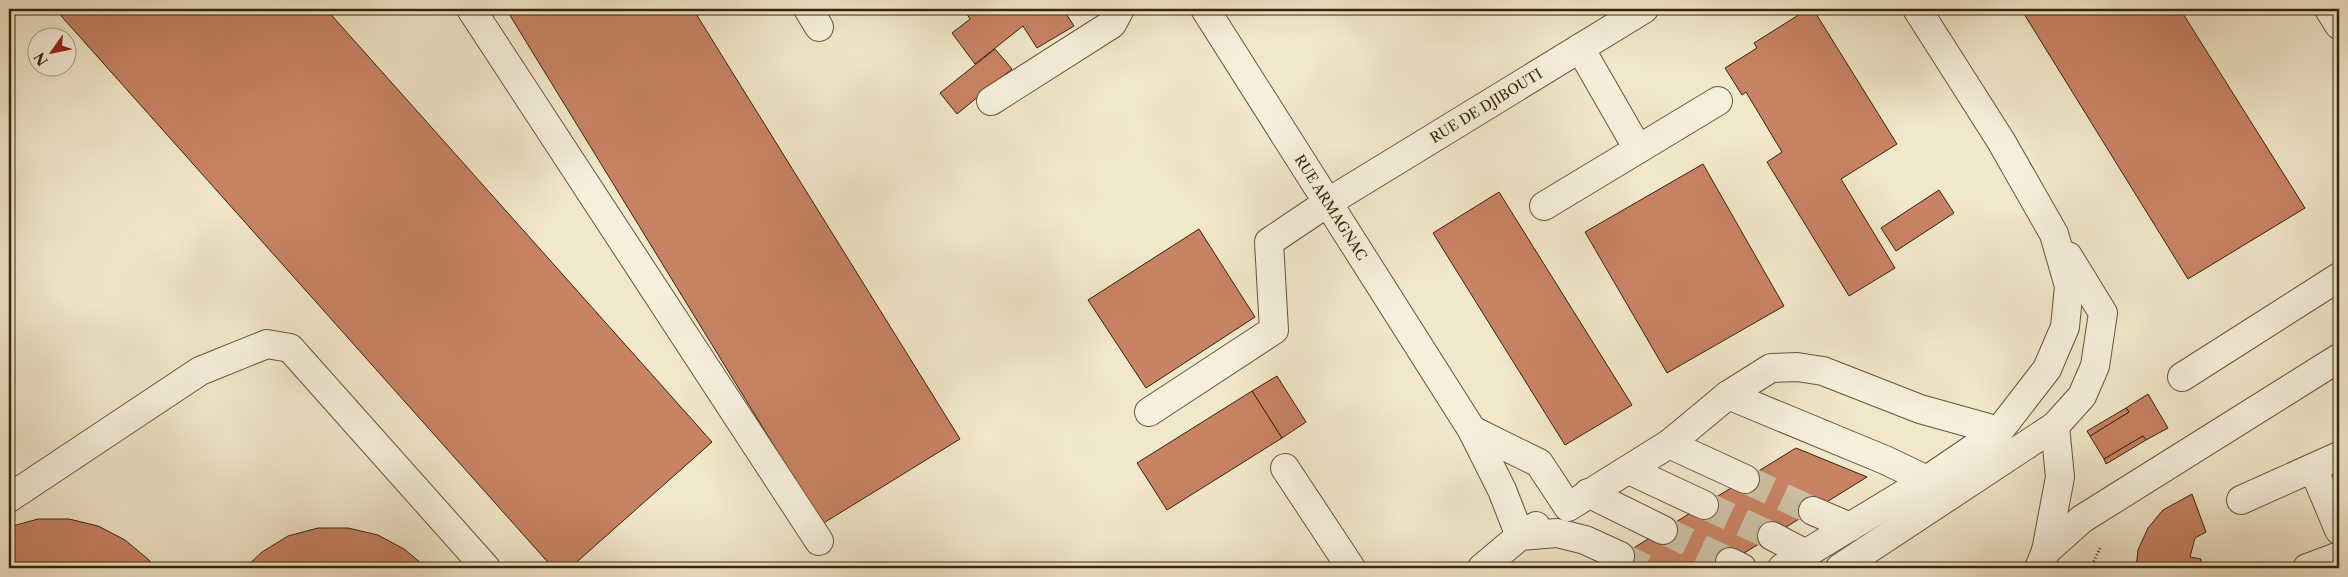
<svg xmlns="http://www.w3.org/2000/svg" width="2348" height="577" viewBox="0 0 2348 577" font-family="'Libre Caslon Text',serif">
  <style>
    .building { fill: #c88264; stroke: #382406 }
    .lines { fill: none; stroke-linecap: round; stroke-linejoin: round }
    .minor-tunnel { stroke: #ccc0a3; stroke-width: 28; stroke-dasharray: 28 14; stroke-linecap: butt }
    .minor-casing { stroke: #665537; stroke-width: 30 }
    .path { stroke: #382406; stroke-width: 3; stroke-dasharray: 1 2.5; stroke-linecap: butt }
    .minor { stroke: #f6efdd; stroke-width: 28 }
    .labels { text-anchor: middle; stroke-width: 5; stroke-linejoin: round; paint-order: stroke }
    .street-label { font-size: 14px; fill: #382406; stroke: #f6efdd }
  </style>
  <rect width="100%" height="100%" fill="#f1e7ca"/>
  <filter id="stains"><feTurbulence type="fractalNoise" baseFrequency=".004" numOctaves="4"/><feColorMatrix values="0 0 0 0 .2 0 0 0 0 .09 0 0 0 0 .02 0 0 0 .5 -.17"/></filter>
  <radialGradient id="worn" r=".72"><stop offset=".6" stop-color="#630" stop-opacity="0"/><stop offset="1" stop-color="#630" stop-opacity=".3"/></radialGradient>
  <!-- building -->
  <g class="building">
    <path d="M55,9H326L712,442L570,568H553Z"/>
    <path d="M506,9H693L960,439L822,524Z"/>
    <path d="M964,9H1063L1074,26L1037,48L1023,26L975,64L952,33L970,19Z"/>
    <path d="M1808,9H1813L1897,144L1841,179L1895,268L1849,296L1767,162L1782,152L1746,92L1742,95L1725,68L1757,48L1754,43Z"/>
    <path d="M2021,9H2180L2305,208L2188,279Z"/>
    <path d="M995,49L1012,69L957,114L940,93Z"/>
    <path d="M1703,164L1784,306L1667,373L1585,232Z"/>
    <path d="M1939,190L1954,213L1896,251L1881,228Z"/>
    <path d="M1499,192L1632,405L1565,445L1433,233Z"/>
    <path d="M1199,229L1255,317L1146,388L1088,300Z"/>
    <path d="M1277,376L1306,422L1282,438L1252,391Z"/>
    <path d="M1252,391L1282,438L1167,510L1137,463Z"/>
    <path d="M2148,394L2168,428L2146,440L2143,436L2104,459L2090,436L2129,412L2126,408Z"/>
    <path d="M2126,408L2129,412L2090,436L2087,431Z"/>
    <path d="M2143,436L2146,440L2106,464L2104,459Z"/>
    <path d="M1796,448L1867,477L1720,568H1601Z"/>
    <path d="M2192,494L2206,532L2195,538L2190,557L2201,559V568H2136L2138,550L2148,528L2163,510Z"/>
    <path d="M38,519H69L98,526L125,540L149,560L154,568H9V527Z"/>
    <path d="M318,528H348L378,535L404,549L427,568H245L262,552L288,536Z"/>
  </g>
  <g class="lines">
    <!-- minor-tunnel -->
    <g class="minor-tunnel">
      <path d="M1745,479L1813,511"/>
      <path d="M1704,505L1772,536"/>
      <path d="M1663,530L1730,562"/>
      <path d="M1620,556L1645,568"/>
    </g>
    <!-- minor casing -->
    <g class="minor-casing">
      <g id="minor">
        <path d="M471,9L819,541"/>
        <path d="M808,9L819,27"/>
        <path id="s1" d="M1205,9L1472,430L1502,490L1520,536L1557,533L1585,540L1620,556"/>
        <path d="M2329,9L2339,25"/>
        <path d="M1580,48L1638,149"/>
        <path d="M991,101L1112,24L1120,9"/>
        <path d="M1544,206L1718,101"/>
        <path d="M2182,377L2339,277"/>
        <path d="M1728,395L1885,460L1927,480L1999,431"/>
        <path id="s2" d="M1149,412L1274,330L1269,242L1327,203L1644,9"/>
        <path d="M1472,430L1539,463L1568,507L1669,444L1728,395L1771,368L1797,367L1823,371L1920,409L1999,431L2047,369L2065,327L2069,286L2054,234L2001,141L1917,9"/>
        <path d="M1669,444L1745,479"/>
        <path d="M1285,468L1351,568"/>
        <path d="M2313,468L2339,530"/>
        <path d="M1629,470L1704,505"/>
        <path d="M1588,493L1663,530"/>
        <path d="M9,498L200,371L267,344L290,348L486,568"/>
        <path d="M2241,500L2339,456"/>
        <path d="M1813,511L1850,527"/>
        <path d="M1772,536L1806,554"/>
        <path d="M2046,551L2060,477L2055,426"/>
        <path d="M1730,562L1742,568"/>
        <path d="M1482,568L1520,536L1536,526"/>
        <path d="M1782,568L1927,480"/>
        <path d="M1840,568L2055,426L2082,396L2095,366L2103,313L2068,256"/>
        <path d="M2039,568L2046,551L2082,519L2339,358"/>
        <path d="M2307,568L2339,556"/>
      </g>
    </g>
    <!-- path -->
    <path class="path" d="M2091,568L2100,548"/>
    <!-- minor -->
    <use href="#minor" class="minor"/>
  </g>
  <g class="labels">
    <!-- street labels -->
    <g class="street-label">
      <text dy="5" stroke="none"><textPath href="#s2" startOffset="494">RUE DE DJIBOUTI</textPath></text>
      <text dy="5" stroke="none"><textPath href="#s1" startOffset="235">RUE ARMAGNAC</textPath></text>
    </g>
  </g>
  <!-- margin -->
  <rect width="2348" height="577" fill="none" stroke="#f1e7ca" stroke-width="30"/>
  <rect x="10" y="10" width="2328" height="557" fill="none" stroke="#382406" stroke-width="2.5"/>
  <rect x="15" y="15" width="2318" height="547" fill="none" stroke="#382406"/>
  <!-- north arrow -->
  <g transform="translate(52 52) rotate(237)"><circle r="24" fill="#f6efdd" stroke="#aa9e87"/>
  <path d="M0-4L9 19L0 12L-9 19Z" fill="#8f2418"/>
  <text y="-8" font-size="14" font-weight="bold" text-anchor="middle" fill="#382406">N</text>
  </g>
  <rect width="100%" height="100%" filter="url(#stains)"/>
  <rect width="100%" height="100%" fill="url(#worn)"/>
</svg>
